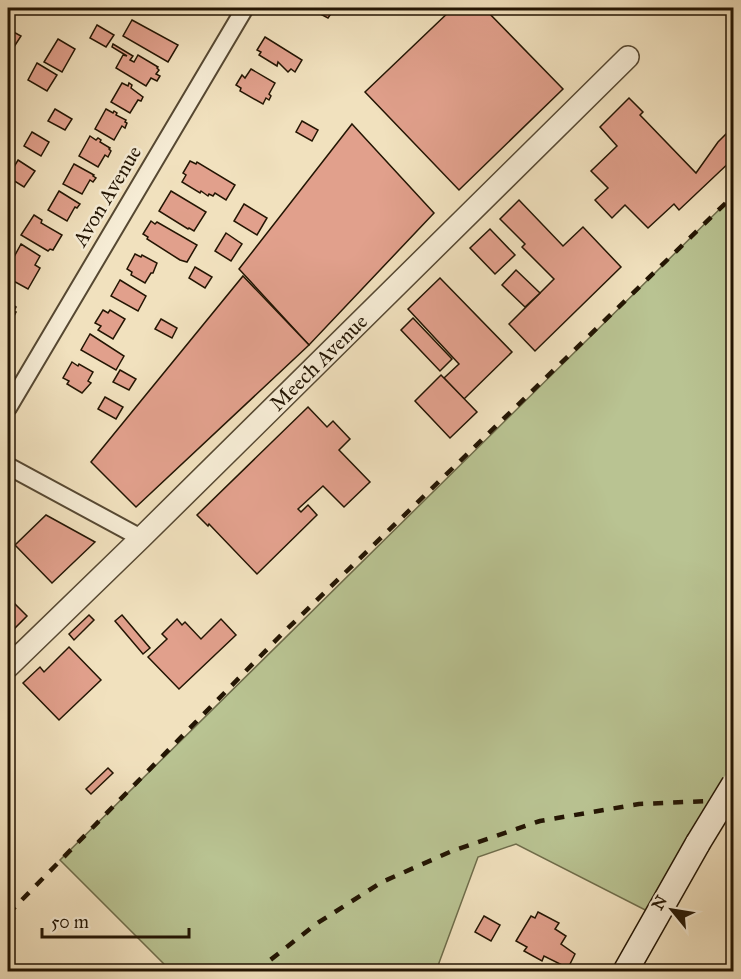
<svg xmlns="http://www.w3.org/2000/svg" width="741" height="979" viewBox="0 0 741 979" font-family="'IM FELL Great Primer',serif">
  <style>
    .green { fill: #b9c392; stroke: #6e6c4a; stroke-width: 1.5 }
    .building { fill: #e1a08c; stroke: #231503; stroke-width: 1.5 }
    .lines { fill: none; stroke-linecap: round; stroke-linejoin: round }
    .minor-casing { stroke: #564832; stroke-width: 20 }
    .tertiary-casing { stroke: #564832; stroke-width: 24 }
    .secondary-casing { stroke: #231503; stroke-width: 27 }
    .minor { stroke: #f6ecd5; stroke-width: 16 }
    .tertiary { stroke: #f6ecd5; stroke-width: 21 }
    .secondary { stroke: #f6ecd5; stroke-width: 24 }
    .rail { stroke: #231503; stroke-width: 4.5; stroke-dasharray: 10 10; stroke-linecap: butt }
    .secondary-bridge-casing { stroke: #231503; stroke-width: 27; stroke-linecap: butt }
    .secondary-bridge { stroke: #f6ecd5; stroke-width: 24 }
    .labels { text-anchor: middle; stroke-width: 5; stroke-linejoin: round; paint-order: stroke }
    .street-label { font-size: 21px; fill: #231503; stroke: #f6ecd5 }
  </style>
  <rect width="100%" height="100%" fill="#f1e1be"/>
  <filter id="stains"><feTurbulence type="fractalNoise" baseFrequency=".00333" numOctaves="4"/><feColorMatrix values="0 0 0 0 .2 0 0 0 0 .09 0 0 0 0 .02 0 0 0 .5 -.17"/></filter>
  <radialGradient id="worn" r=".72"><stop offset=".6" stop-color="#630" stop-opacity="0"/><stop offset="1" stop-color="#630" stop-opacity=".3"/></radialGradient>
  <!-- green -->
  <path class="green" d="M733,196V780L657,916L516,844L478,857L436,971H171L60,860Z"/>
  <!-- building -->
  <g class="building">
    <path d="M309,8H335L328,18Z"/>
    <path d="M453,8H484L563,89L459,190L365,92Z"/>
    <path d="M132,20L178,45L168,62L123,36Z"/>
    <path d="M97,25L114,35L106,47L90,38Z"/>
    <path d="M8,29L21,36L12,50L8,48Z"/>
    <path d="M265,37L302,60L295,72L291,69L288,72L278,62L277,66L259,55L261,52L257,50Z"/>
    <path d="M58,39L75,49L62,72L44,62Z"/>
    <path d="M113,44L133,56L130,60L134,62L138,55L158,67L157,68L159,70L156,74L160,76L157,81L151,78L146,86L116,68L123,55L127,56L112,47Z"/>
    <path d="M37,63L57,75L47,91L28,80Z"/>
    <path d="M251,69L275,83L269,94L271,96L269,100L266,98L263,104L240,91L241,88L236,85L242,75L245,78Z"/>
    <path d="M122,83L128,86L129,83L132,85L131,88L143,97L141,101L138,100L130,113L111,102Z"/>
    <path d="M629,98L643,112L640,115L696,173L718,142L734,126V158L679,210L674,204L648,228L625,205L612,218L595,200L608,188L591,171L617,146L600,127Z"/>
    <path d="M55,109L72,119L65,130L48,121Z"/>
    <path d="M106,109L113,113L114,111L117,113L116,115L126,120L125,122L127,123L125,128L122,126L114,140L95,129Z"/>
    <path d="M302,121L318,130L312,141L296,132Z"/>
    <path d="M352,124L434,213L309,345L239,269Z"/>
    <path d="M32,132L49,142L41,156L24,146Z"/>
    <path d="M90,136L96,140L98,138L101,140L100,142L110,148L109,149L111,151L108,157L105,155L98,167L79,156Z"/>
    <path d="M18,160L35,171L24,187L8,177Z"/>
    <path d="M190,161L196,164L197,162L235,185L226,200L215,193L213,196L209,194L208,196L201,191L200,193L182,182L186,175L183,173Z"/>
    <path d="M74,164L94,175L93,176L96,178L93,182L90,180L82,194L63,184Z"/>
    <path d="M59,191L80,204L77,208L75,207L67,221L48,210Z"/>
    <path d="M171,191L206,212L194,231L189,228L188,229L159,211Z"/>
    <path d="M519,200L563,246L583,227L621,267L535,351L509,324L554,279L522,247L525,244L500,219Z"/>
    <path d="M244,204L267,218L257,235L234,221Z"/>
    <path d="M34,215L42,220L41,223L62,235L53,250L50,249L48,251L21,235Z"/>
    <path d="M151,221L155,224L157,222L197,245L187,262L180,260L147,239L148,237L143,234Z"/>
    <path d="M490,229L515,255L495,274L470,248Z"/>
    <path d="M226,233L242,244L231,261L215,251Z"/>
    <path d="M21,244L40,256L35,265L40,268L28,289L8,278V268Z"/>
    <path d="M135,254L141,257L142,255L157,263L153,273H151L145,283L131,275L132,272L127,269Z"/>
    <path d="M195,267L212,277L205,288L189,278Z"/>
    <path d="M516,270L540,293L525,307L502,285Z"/>
    <path d="M243,276L309,345L136,507L91,462Z"/>
    <path d="M440,278L512,352L464,399L444,378L459,364L408,309Z"/>
    <path d="M120,280L146,296L138,311L111,296Z"/>
    <path d="M8,301L16,307L14,311L16,312L10,324L8,322Z"/>
    <path d="M103,310L108,313L110,310L125,319L113,339L98,330L101,326L95,323Z"/>
    <path d="M413,318L452,359L440,371L401,330Z"/>
    <path d="M161,319L177,328L172,338L155,329Z"/>
    <path d="M90,334L124,356L116,370L81,350Z"/>
    <path d="M72,362L78,366L79,364L93,372L88,381L91,383L82,393L67,384L69,381L63,378Z"/>
    <path d="M120,370L136,379L129,390L113,382Z"/>
    <path d="M441,375L477,412L450,438L415,401Z"/>
    <path d="M105,397L123,407L116,419L98,409Z"/>
    <path d="M308,407L327,427L333,421L350,439L339,450L370,482L344,507L323,486L298,509L301,512L308,505L317,515L257,574L209,524L208,526L197,515Z"/>
    <path d="M46,515L95,542L52,583L15,545Z"/>
    <path d="M8,597L27,616L10,633L8,630Z"/>
    <path d="M89,615L94,620L74,640L69,634Z"/>
    <path d="M122,615L150,648L143,654L115,621Z"/>
    <path d="M177,619L182,625L185,622L201,639L221,619L236,635L179,689L148,657L167,639L162,634Z"/>
    <path d="M69,647L101,680L59,720L23,683L40,667L44,672Z"/>
    <path d="M108,768L113,773L91,794L86,789Z"/>
    <path d="M538,912L559,923L555,929L566,936L561,944L575,954L568,968L544,956L542,961L524,951L527,947L516,941L531,916L535,918Z"/>
    <path d="M484,916L500,925L491,941L475,932Z"/>
  </g>
  <g class="lines">
    <!-- minor casing -->
    <g class="minor-casing">
      <g id="minor">
        <path d="M8,408L245,8"/>
        <path d="M8,466L141,538"/>
      </g>
    </g>
    <!-- tertiary casing -->
    <g class="tertiary-casing">
      <g id="tertiary">
        <path id="s1" d="M8,667L141,538L628,57"/>
      </g>
    </g>
    <!-- secondary casing -->
    <g class="secondary-casing">
      <path id="secondary" d="M625,972L698,843"/>
    </g>
    <!-- minor -->
    <use href="#minor" class="minor"/>
    <!-- tertiary -->
    <use href="#tertiary" class="tertiary"/>
    <!-- secondary -->
    <use href="#secondary" class="secondary"/>
    <!-- rail -->
    <g class="rail">
      <path d="M8,914L284,632L734,195"/>
      <path d="M255,972L316,924L382,882L452,851L540,821L639,804L709,801L734,803"/>
    </g>
    <!-- secondary-bridge casing -->
    <g class="secondary-bridge-casing">
      <path id="secondary-bridge" d="M698,843L734,784"/>
    </g>
    <!-- secondary-bridge -->
    <use href="#secondary-bridge" class="secondary-bridge"/>
  </g>
  <g class="labels">
    <!-- street labels -->
    <g class="street-label">
      <text transform="translate(107 196) rotate(-59)" y="7">Avon Avenue</text>
      <text dy="7" stroke="none"><textPath href="#s1" startOffset="435">Meech Avenue</textPath></text>
    </g>
  </g>
  <!-- margin -->
  <rect width="741" height="979" fill="none" stroke="#f1e1be" stroke-width="30"/>
  <rect x="9" y="9" width="723" height="961" fill="none" stroke="#231503" stroke-width="3"/>
  <rect x="15" y="15" width="711" height="949" fill="none" stroke="#231503" stroke-width="1.5"/>
  <!-- north arrow -->
  <g transform="translate(672 910) rotate(300)" stroke="#f6ecd5" stroke-width="4.5" paint-order="stroke">
  <path d="M0-4.5L10 22L0 15L-10 22Z" fill="#231503"/>
  <text y="-9" font-size="16" font-weight="bold" text-anchor="middle" fill="#231503">N</text>
  </g>
  <!-- scale -->
  <path d="M42 928v9h147v-9" fill="none" stroke="#231503" stroke-width="3"/>
  <text x="51" y="928" font-size="18" fill="#231503" stroke="#f6ecd5" stroke-width="4.5" paint-order="stroke">50 m</text>
  <rect width="100%" height="100%" filter="url(#stains)"/>
  <rect width="100%" height="100%" fill="url(#worn)"/>
</svg>
